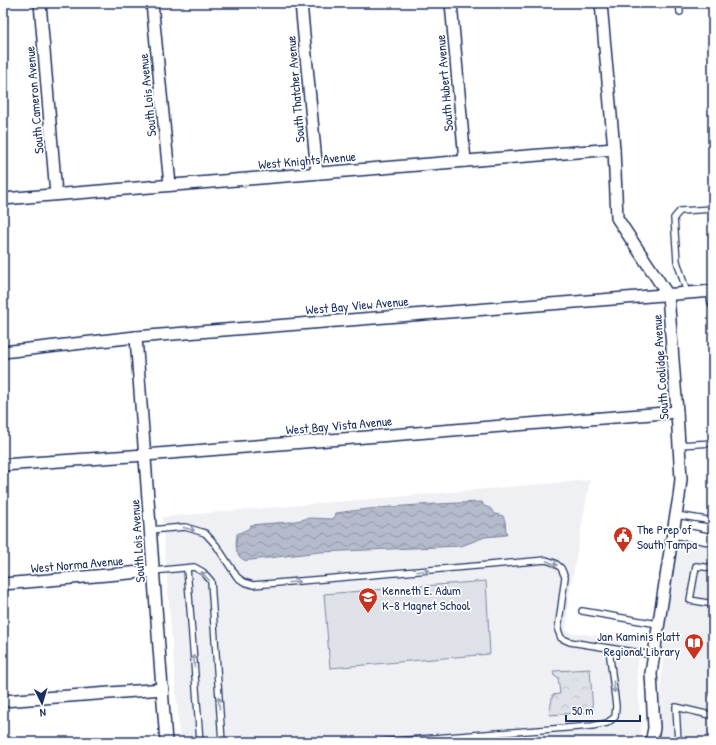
<svg xmlns="http://www.w3.org/2000/svg" width="716" height="745" viewBox="0 0 716 745" font-family="'Patrick Hand',sans-serif">
  <style>
    .built { fill: #eff0f4 }
    .grass { fill: #dee1e7; stroke: #7c88a2 }
    .park { fill: url(#park-crowns); stroke: #7c88a2 }
    .water { fill: url(#water-waves); stroke: #77839f }
    .lines { fill: none; stroke-linecap: round; stroke-linejoin: round }
    .lane-casing { stroke: #1b2f5e; stroke-width: 8 }
    .street-casing { stroke: #1b2f5e; stroke-width: 14 }
    .lane { stroke: #fff; stroke-width: 5.5 }
    .street { stroke: #fff; stroke-width: 11 }
    .oneway { stroke: #8d97ae }
    .labels { text-anchor: middle; stroke-width: 3.5; stroke-linejoin: round; paint-order: stroke }
    .street-label { font-size: 13px; fill: #1b2f5e; stroke: #fff }
    .poi-label { font-size: 13px; fill: #1b2f5e; stroke: #fff; text-anchor: start }
  </style>
  <defs>
    <pattern id="park-crowns" width="20" height="18" patternUnits="userSpaceOnUse"><rect width="20" height="18" fill="#dee1e7"/><path d="M2 6a3 3 0 1 1 6 0M12 15a3 3 0 1 1 6 0" fill="none" stroke="#bec1c9"/></pattern>
    <pattern id="water-waves" width="16" height="10" patternUnits="userSpaceOnUse"><rect width="16" height="10" fill="#b5bbca"/><path d="M0 5q4-4 8 0t8 0" fill="none" stroke="#9298a7"/></pattern>
  </defs>
  <rect width="100%" height="100%" fill="#fff"/>
  <filter id="ink" filterUnits="userSpaceOnUse"><feTurbulence type="fractalNoise" baseFrequency=".025" numOctaves="2"/><feDisplacementMap in="SourceGraphic" scale="8" xChannelSelector="R" yChannelSelector="G"/><feConvolveMatrix kernelMatrix="1 2 1 2 8 2 1 2 1" color-interpolation-filters="sRGB"/></filter>
  <g filter="url(#ink)">
    <!-- built -->
    <g class="built">
      <path d="M590,480L569,596L566,632L641,641L637,670L641,731L640,735L637,738L632,740L603,742H180L162,517Z"/>
      <path d="M677,539L713,546V742H656L658,741L659,728V720L666,606Z"/>
    </g>
    <!-- grass -->
    <path class="grass" d="M486,581L490,654L330,668L324,594Z"/>
    <!-- park -->
    <path class="park" d="M590,669L593,712L549,715L552,699V695L560,694L558,677L554,676L553,671Z"/>
    <!-- water -->
    <path class="water" d="M482,502L484,506L490,508L495,514L503,516L505,521L506,532L507,533L506,535L485,537L461,546L320,552L251,560C249,560 246,561 244,560C234,555 236,543 237,534L248,529L251,525L261,524L290,522L310,518L333,519L336,513C385,506 433,504 482,502Z"/>
    <g class="lines">
      <!-- lane casing -->
      <g class="lane-casing">
        <g id="lane">
          <path d="M679,3L680,12"/>
          <path d="M709,291L711,303L713,307"/>
          <path d="M687,293L677,261L674,218L680,211L713,209"/>
          <path d="M679,445L713,443"/>
          <path d="M676,515L713,521"/>
          <path d="M150,530L185,527L205,533L216,545L237,577L244,582L253,585L546,560L555,563L561,568L565,577L558,630L561,638L570,642L653,655"/>
          <path d="M187,568L200,742"/>
          <path d="M713,568L696,566L690,600L713,604"/>
          <path d="M153,571L194,567L203,572L211,581L222,742"/>
          <path d="M582,611L658,624"/>
          <path d="M382,742L592,726L607,723L615,717L616,706L609,649"/>
          <path d="M678,742L676,707L710,715H713"/>
        </g>
      </g>
      <!-- street casing -->
      <g class="street-casing">
        <g id="street">
          <path d="M40,3L56,194"/>
          <path d="M152,3L170,185"/>
          <path d="M301,3L317,173"/>
          <path d="M451,3L465,161"/>
          <path d="M601,3L614,149L617,218L668,295L677,412L681,479L679,497L673,532L651,673L654,728L652,738L650,742"/>
          <path d="M3,199L614,149"/>
          <path d="M136,337L166,742"/>
          <path d="M3,352L136,337L713,291"/>
          <path d="M3,465L145,455L677,412"/>
          <path d="M673,532L713,540"/>
          <path d="M3,584L153,571"/>
          <path d="M3,701L163,689"/>
        </g>
      </g>
      <!-- lane -->
      <use href="#lane" class="lane"/>
      <!-- street -->
      <use href="#street" class="street"/>
    </g>
    <!-- one-way arrows -->
    <defs><path id="oneway-shaft" d="M-6 0H5M1.5-3L5.5 0L1.5 3" fill="none" stroke-width="1.6" stroke-linecap="round" stroke-linejoin="round"/></defs>
    <g class="oneway">
      <use href="#oneway-shaft" transform="translate(189 529) rotate(15)"/>
      <use href="#oneway-shaft" transform="translate(552 563) rotate(23)"/>
      <use href="#oneway-shaft" transform="translate(423 571) rotate(-5)"/>
      <use href="#oneway-shaft" transform="translate(205 576) rotate(-134)"/>
      <use href="#oneway-shaft" transform="translate(294 582) rotate(-5)"/>
      <use href="#oneway-shaft" transform="translate(194 661) rotate(-95)"/>
      <use href="#oneway-shaft" transform="translate(614 687) rotate(83)"/>
      <use href="#oneway-shaft" transform="translate(219 703) rotate(-94)"/>
    </g>
  </g>
  <!-- icons -->
  <defs>
    <g id="civic-pin" transform="scale(1)"><path d="M0 17L-7.5 6A9.5 9.5 0 1 1 7.5 6Z" fill="#c8321e" stroke="#fff"/><path d="M-.6-6.5H3V-4.5H.6V-3L4-1V1h2V6H-6V1h2V-1L-.6-3ZM-1.2 2.5V6h2.4V2.5Z" fill="#fff"/></g>
    <g id="school-pin" transform="scale(1)"><path d="M0 17L-7.5 6A9.5 9.5 0 1 1 7.5 6Z" fill="#c8321e" stroke="#fff"/><path d="M0-5L7-2L0 1L-7-2ZM-4 1L0 2.5L4 1V4Q0 6-4 4Z" fill="#fff"/></g>
    <g id="library-pin" transform="scale(1)"><path d="M0 17L-7.5 6A9.5 9.5 0 1 1 7.5 6Z" fill="#c8321e" stroke="#fff"/><path d="M-6-4Q-3-5.5-.7-3.5V5Q-3 3-6 4ZM6-4Q3-5.5 .7-3.5V5Q3 3 6 4Z" fill="#fff"/></g>
  </defs>
  <g fill-rule="evenodd">
    <use href="#civic-pin" x="623" y="536"/>
    <use href="#school-pin" x="368" y="597"/>
    <use href="#library-pin" x="694" y="643"/>
  </g>
  <g class="labels">
    <!-- street labels -->
    <g class="street-label">
      <text transform="translate(444 83) rotate(-95)" y="5">South Hubert Avenue</text>
      <text transform="translate(295 89) rotate(-95)" y="5">South Thatcher Avenue</text>
      <text transform="translate(147 95) rotate(-96)" y="5">South Lois Avenue</text>
      <text transform="translate(34 100) rotate(-95)" y="5">South Cameron Avenue</text>
      <text transform="translate(307 160) rotate(-5)" y="5">West Knights Avenue</text>
      <text transform="translate(357 305) rotate(-5)" y="5">West Bay View Avenue</text>
      <text transform="translate(660 367) rotate(-94)" y="5">South Coolidge Avenue</text>
      <text transform="translate(339 425) rotate(-5)" y="5">West Bay Vista Avenue</text>
      <text transform="translate(137 541) rotate(-94)" y="5">South Lois Avenue</text>
      <text transform="translate(77 564) rotate(-5)" y="5">West Norma Avenue</text>
    </g>
    <!-- poi labels -->
    <g class="poi-label">
      <text x="637" y="534">The Prep of<tspan x="637" dy="15">South Tampa</tspan></text>
      <text x="382" y="595">Kenneth E. Adum<tspan x="382" dy="15">K-8 Magnet School</tspan></text>
      <text x="680" y="641" text-anchor="end">Jan Kaminis Platt<tspan x="680" dy="15">Regional Library</tspan></text>
    </g>
  </g>
  <!-- margin -->
  <rect width="716" height="745" fill="none" stroke="#fff" stroke-width="16"/>
  <rect x="8" y="8" width="700" height="729" fill="none" stroke="#1b2f5e" stroke-width="1.5" filter="url(#ink)"/>
  <!-- north arrow -->
  <g transform="translate(42 703) rotate(175)" stroke="#ffffff" stroke-width="3" paint-order="stroke">
  <path d="M0-3L7 15L0 10L-7 15Z" fill="#1b2f5e"/>
  <text y="-6" font-size="11" font-weight="bold" text-anchor="middle" fill="#1b2f5e">N</text>
  </g>
  <!-- scale -->
  <path d="M566 715v6h74v-6" fill="none" stroke="#1b2f5e" stroke-width="2"/>
  <text x="572" y="715" font-size="12" fill="#1b2f5e" stroke="#ffffff" stroke-width="3" paint-order="stroke">50 m</text>
</svg>
